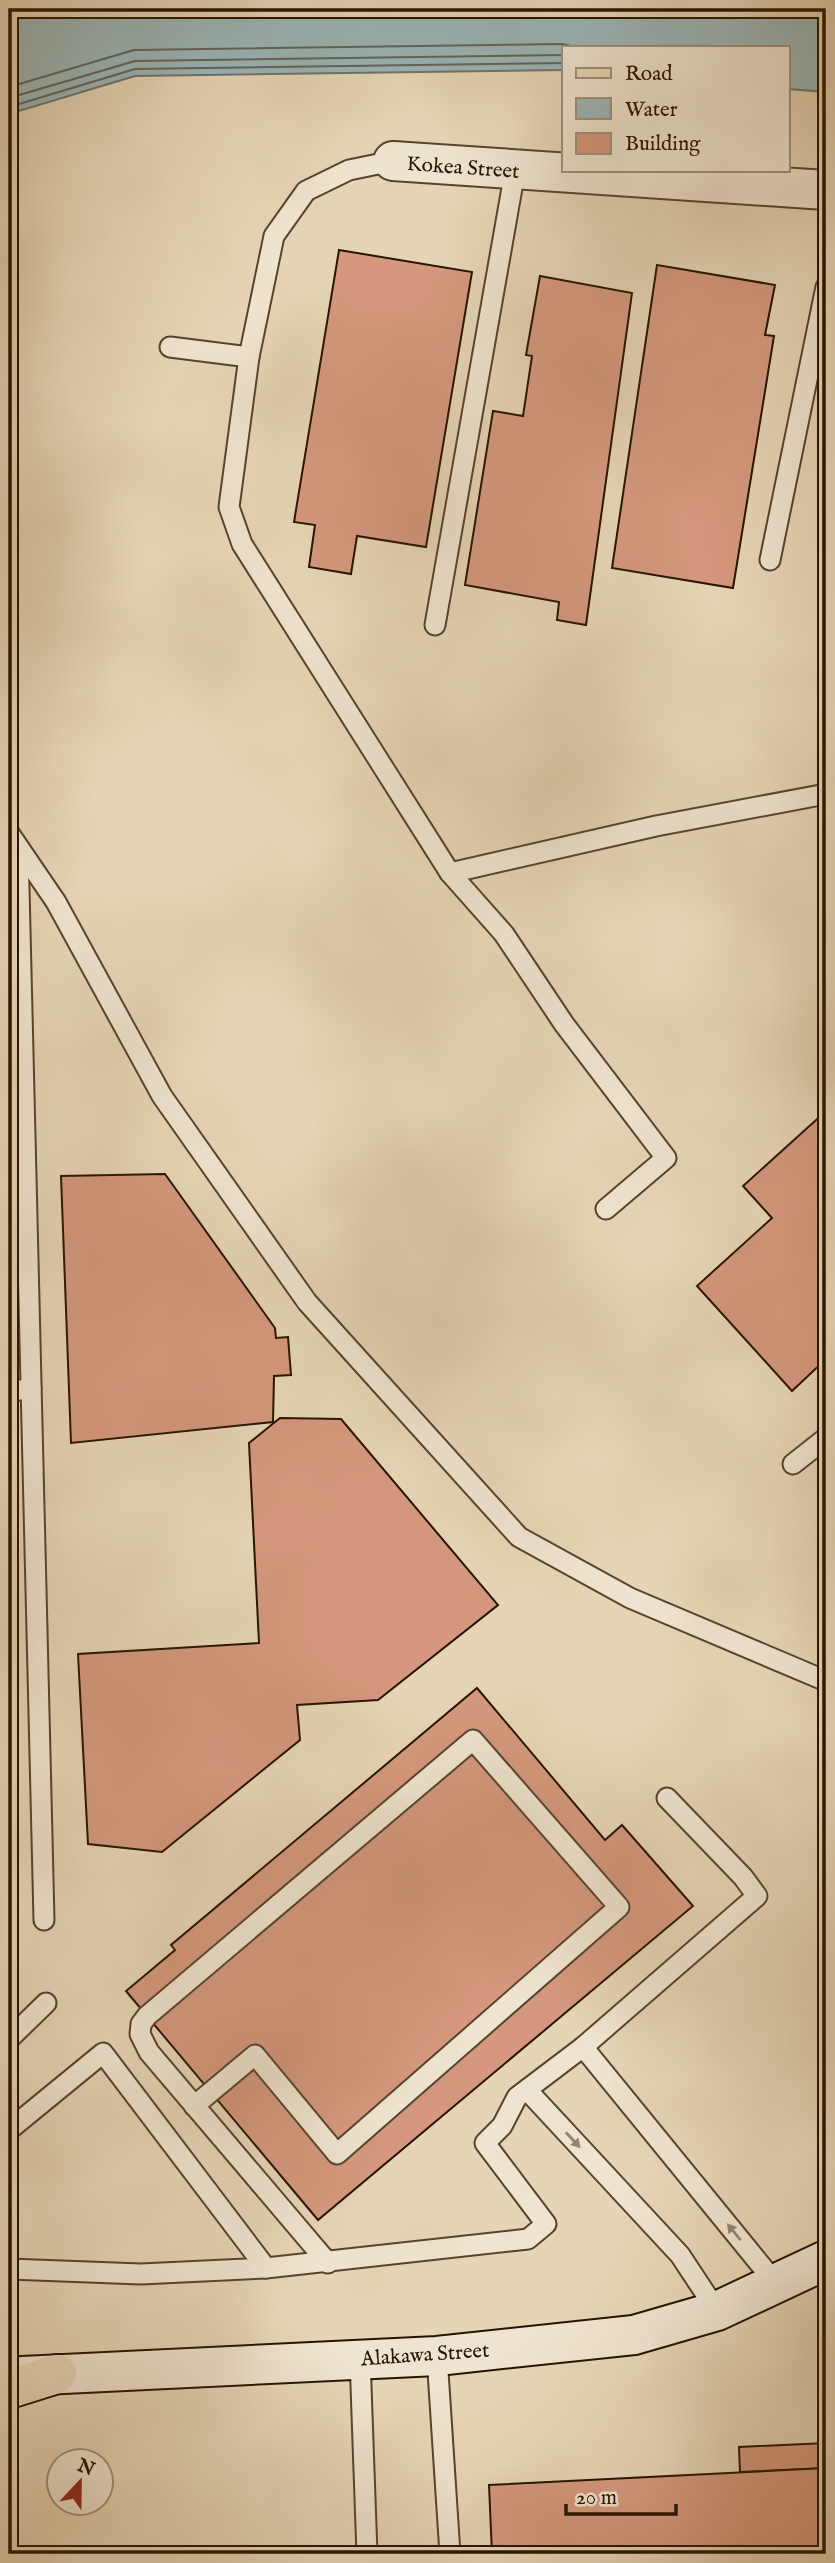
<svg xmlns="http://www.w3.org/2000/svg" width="835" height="2563" viewBox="0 0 835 2563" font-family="'IM FELL English',serif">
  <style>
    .water { fill: #9bb6b8; stroke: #6d756e; stroke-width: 2 }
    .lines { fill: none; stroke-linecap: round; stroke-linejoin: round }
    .shore { stroke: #61655c; stroke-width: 2 }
    .building { fill: #d5987e; stroke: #271400; stroke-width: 2 }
    .service-casing { stroke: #57442d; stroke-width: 23 }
    .minor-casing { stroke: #57442d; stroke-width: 42 }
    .secondary-casing { stroke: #271400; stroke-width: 42 }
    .primary-casing { stroke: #271400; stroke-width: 42 }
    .service { stroke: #efe4cf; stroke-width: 19 }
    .minor { stroke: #efe4cf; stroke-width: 38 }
    .secondary { stroke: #efe4cf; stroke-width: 38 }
    .primary { stroke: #e6d5b5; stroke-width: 38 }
    .oneway { fill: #958672 }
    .labels { text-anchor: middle; stroke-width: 6; stroke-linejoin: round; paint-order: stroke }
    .street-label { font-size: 21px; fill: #271400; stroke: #efe4cf }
  </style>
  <rect width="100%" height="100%" fill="#e6d5b5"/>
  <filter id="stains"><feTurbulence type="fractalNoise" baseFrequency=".00286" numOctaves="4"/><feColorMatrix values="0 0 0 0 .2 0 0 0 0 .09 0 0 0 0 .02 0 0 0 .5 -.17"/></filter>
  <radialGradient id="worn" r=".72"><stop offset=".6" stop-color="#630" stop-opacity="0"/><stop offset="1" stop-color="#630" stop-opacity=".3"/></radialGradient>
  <!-- water -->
  <path class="water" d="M9,9H826V92L788,89V47H564V70L135,76L9,114Z"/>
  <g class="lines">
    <!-- shore -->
    <g class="shore">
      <path d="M9,87L134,50L562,44L575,47"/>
      <path d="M9,98L135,61L564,55"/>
      <path d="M9,107L135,69L564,63"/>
    </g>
  </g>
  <!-- building -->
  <g class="building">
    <path d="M339,250L472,272L426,547L357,536L351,574L309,567L315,525L294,522Z"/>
    <path d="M657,265L775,285L765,335L774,336L733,588L612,568Z"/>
    <path d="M540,276L632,293L586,625L557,620L559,602L465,585L493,411L523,416L532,356L526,355Z"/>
    <path d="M826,1111V1359L792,1391L697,1286L772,1218L743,1186Z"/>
    <path d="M165,1174L275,1328L276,1338L288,1337L291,1375L274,1376L273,1422L71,1443L61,1176Z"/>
    <path d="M280,1418L341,1419L498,1605L378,1700L297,1705L300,1740L162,1852L88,1844L78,1654L259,1643L249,1443Z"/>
    <path d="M477,1688L605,1840L622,1825L693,1906L318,2220L126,1991L175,1950L171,1945Z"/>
    <path d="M826,2443V2468L740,2472L739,2447Z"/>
    <path d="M826,2468V2554H492L489,2485Z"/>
  </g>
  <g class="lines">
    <!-- service casing -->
    <g class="service-casing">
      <g id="service">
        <path d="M393,161L349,170L306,191L274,236L249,357L229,507L242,544L450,873L504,934L564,1024L666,1158L606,1209"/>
        <path d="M170,347L249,357"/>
        <path d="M770,560L826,287"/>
        <path d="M435,625L515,171"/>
        <path d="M9,833L56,902L162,1096L307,1302L519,1537L630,1598L826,1681"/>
        <path d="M18,847L44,1920"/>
        <path d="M450,873L656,826L826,794"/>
        <path d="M9,1391L31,1389"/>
        <path d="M793,1464L826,1438"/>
        <path d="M9,2039L46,2003"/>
        <path d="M583,2047L777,2285"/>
        <path d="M527,2090L680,2255L717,2311"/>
        <path d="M194,2106L255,2055L337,2154L619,1907L473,1740L147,2016L141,2024L140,2034L149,2052L328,2263"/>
        <path d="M9,2130L103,2053L266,2268"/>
        <path d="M9,2269L141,2274L266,2268L528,2239L546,2224L485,2143L502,2126L517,2097L583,2047L757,1896L743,1877L667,1798"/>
        <path d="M437,2356L450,2554"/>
        <path d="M360,2358L367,2554"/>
      </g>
    </g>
    <!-- minor casing -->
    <g class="minor-casing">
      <path id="minor" d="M393,161L826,190"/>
    </g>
    <!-- secondary casing -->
    <g class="secondary-casing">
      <path id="secondary" d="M22,2376L437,2356L634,2335L717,2311L826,2260"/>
    </g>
    <!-- primary casing -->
    <g class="primary-casing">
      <path id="primary" d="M9,2389L57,2374"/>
    </g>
    <!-- service -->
    <use href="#service" class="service"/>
    <!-- minor -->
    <use href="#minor" class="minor"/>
    <!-- secondary -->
    <use href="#secondary" class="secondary"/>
    <!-- primary -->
    <use href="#primary" class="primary"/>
  </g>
  <!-- one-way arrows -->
  <defs><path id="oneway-solid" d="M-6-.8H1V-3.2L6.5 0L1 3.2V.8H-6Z" transform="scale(1.75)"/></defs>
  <g class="oneway">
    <use href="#oneway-solid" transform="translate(573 2140) rotate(47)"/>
    <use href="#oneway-solid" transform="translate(734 2232) rotate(-129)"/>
  </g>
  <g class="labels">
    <!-- street labels -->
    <g class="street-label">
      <text transform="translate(463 167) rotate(4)" y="7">Kokea Street</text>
      <text transform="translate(425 2354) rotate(-4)" y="7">Alakawa Street</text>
    </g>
  </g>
  <!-- margin -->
  <rect width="835" height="2563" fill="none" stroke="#e6d5b5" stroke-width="35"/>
  <rect x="10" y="10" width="814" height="2542" fill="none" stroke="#271400" stroke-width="3.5"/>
  <rect x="18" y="18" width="800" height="2528" fill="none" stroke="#271400" stroke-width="2"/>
  <!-- legend -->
  <rect x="562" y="46" width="228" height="126" fill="#efe4cf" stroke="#9f917c" stroke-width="2"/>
  <rect x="576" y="68" width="35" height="10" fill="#e6d5b5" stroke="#9f917c" stroke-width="2"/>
  <text x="625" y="80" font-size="21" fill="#271400">Road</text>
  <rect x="576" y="98" width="35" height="21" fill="#9bb6b8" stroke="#9f917c" stroke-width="2"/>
  <text x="625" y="116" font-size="21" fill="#271400">Water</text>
  <rect x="576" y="133" width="35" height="21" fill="#d5987e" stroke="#9f917c" stroke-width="2"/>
  <text x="625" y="150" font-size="21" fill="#271400">Building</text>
  <!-- north arrow -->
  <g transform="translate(80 2482) rotate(22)"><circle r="33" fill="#efe4cf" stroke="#9f917c" stroke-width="2"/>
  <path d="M0-5L12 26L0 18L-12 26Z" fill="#8f2418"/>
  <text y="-10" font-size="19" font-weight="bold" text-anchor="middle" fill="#271400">N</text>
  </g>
  <!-- scale -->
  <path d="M566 2504v10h110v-10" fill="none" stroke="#271400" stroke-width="3.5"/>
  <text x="576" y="2504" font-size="21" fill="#271400" stroke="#efe4cf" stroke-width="5" paint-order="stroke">20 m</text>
  <rect width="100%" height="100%" filter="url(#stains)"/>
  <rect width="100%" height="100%" fill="url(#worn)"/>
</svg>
